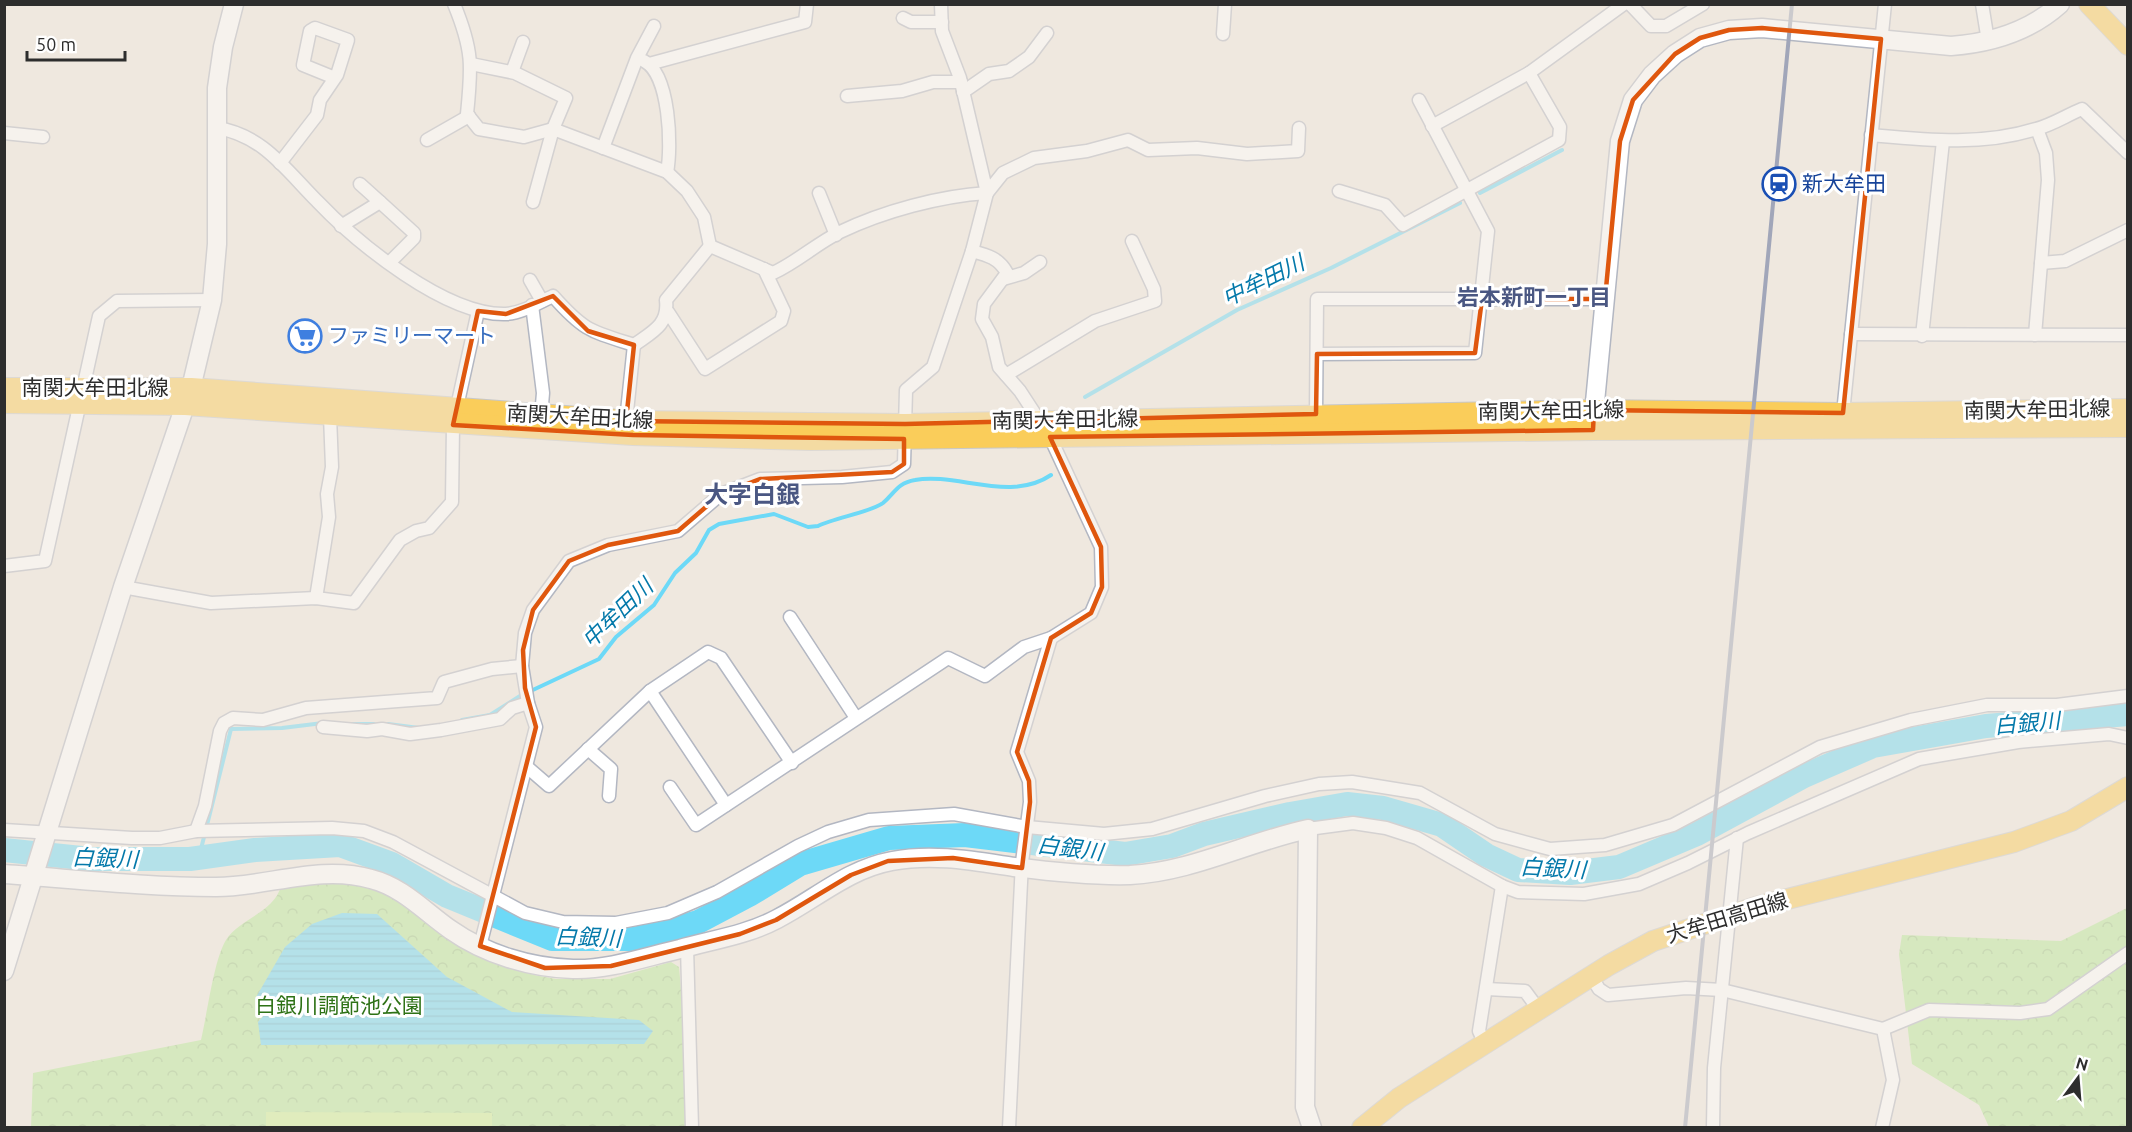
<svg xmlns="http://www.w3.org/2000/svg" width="2132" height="1132" viewBox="0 0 2132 1132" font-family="Ubuntu,'Noto Sans JP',sans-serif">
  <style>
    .forest { fill: url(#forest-crowns) }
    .pitch { fill: #cef194 }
    .water { fill: url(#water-rules) }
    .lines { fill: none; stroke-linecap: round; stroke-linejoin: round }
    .stream { stroke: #6dd9f7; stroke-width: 4 }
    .river { stroke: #6dd9f7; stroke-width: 24 }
    .street-casing { stroke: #b3b7c2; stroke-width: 15 }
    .secondary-casing { stroke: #b3b7c2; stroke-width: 21 }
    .primary-casing { stroke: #c8c8c8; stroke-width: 22 }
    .street { stroke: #fff; stroke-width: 12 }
    .secondary { stroke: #fff; stroke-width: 18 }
    .primary { stroke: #facd5a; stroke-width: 20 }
    .rail { stroke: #a1a6b9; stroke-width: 4 }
    .marked { fill: none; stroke: #df570e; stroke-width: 4.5; stroke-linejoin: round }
    .labels { text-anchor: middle; stroke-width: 6; stroke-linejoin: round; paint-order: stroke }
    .transit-label { font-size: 21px; fill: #164399; stroke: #fff; text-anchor: start }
    .shop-label { font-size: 21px; fill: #366cbe; stroke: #fff; text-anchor: start }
    .street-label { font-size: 21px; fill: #2d2d2d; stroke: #fff }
    .park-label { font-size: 21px; fill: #2e7216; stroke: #fff }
    .water-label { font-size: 22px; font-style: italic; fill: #0479aa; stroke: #fff }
    .neighbourhood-label { font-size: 22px; font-weight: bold; fill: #4a5782; stroke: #fff }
    .quarter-label { font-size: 24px; font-weight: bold; fill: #4a5782; stroke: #fff }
  </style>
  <defs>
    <pattern id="forest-crowns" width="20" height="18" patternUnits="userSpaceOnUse" patternTransform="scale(1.5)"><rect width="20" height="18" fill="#b8e999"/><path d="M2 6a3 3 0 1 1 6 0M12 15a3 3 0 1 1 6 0" fill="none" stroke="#9ec884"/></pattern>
    <pattern id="water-rules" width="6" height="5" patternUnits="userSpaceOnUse" patternTransform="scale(1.5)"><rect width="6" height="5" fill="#6dd9f7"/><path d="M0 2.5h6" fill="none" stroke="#5fbbd4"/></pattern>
  </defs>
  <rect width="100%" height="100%" fill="#efe8df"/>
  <!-- forest -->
  <g class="forest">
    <path d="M317,881L348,882L383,891L502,963L534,975L556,979H610L671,962L679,967L683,1011L686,1127L31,1128L33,1073L201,1040C207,1015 214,959 226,940C240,918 274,913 281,886Z"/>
    <path d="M2127,908V1127H1989L1979,1105L1912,1064L1899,954L1902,935L2061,941Z"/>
  </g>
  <!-- pitch -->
  <path class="pitch" d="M266,1112L492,1113V1127H266Z"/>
  <!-- water -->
  <path class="water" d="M342,913L377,914L447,977L512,1012L639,1020L653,1031L644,1044L261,1045L258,1022L267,1012L255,999L285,947L312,924Z"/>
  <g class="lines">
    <!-- stream -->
    <g class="stream">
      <path d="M1480,193L1562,150"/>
      <path d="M1085,397L1237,310L1331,268L1460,203"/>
      <path d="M462,720L490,715L520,696L599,659L616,637L654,605L675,573L696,553L709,530L719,524L774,514L808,527L818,526C834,518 871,512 883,503C895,493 897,483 915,480C956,472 1010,503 1051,475"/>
      <path d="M352,724H374"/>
      <path d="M388,724L419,728"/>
      <path d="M199,857L231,729L282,728L323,723"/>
    </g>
    <!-- river -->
    <path class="river" d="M4,850L91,859H190L255,850L340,845L392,864L447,896L552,939H634L698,922L749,895L800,864L889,838L965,835L1125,854L1172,846L1204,834L1290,814L1347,804L1383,808L1442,825L1486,855L1518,870L1570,873L1619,867L1697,834L1804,776L1873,746L1986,726L2128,714"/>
    <!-- street casing -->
    <g class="street-casing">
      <g id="street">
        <path d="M454,4C473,50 472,66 467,114L479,129L524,137L553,129L667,172L687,191L704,217L710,246"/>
        <path d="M941,4L942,31L960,78L987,193"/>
        <path d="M1630,4L1651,26H1666L1703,4"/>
        <path d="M1982,4L1988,41"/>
        <path d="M903,18L911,22H942"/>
        <path d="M1223,34L1225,4"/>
        <path d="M644,61C670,74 672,147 667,172"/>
        <path d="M471,64L515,73L566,98L553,129L533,202"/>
        <path d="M649,64L805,22L807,4"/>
        <path d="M512,72L523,42"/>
        <path d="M963,92L989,74L1009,71L1029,57L1047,33"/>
        <path d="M847,96L902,91L933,82H961"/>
        <path d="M1432,126L1529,73L1624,4"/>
        <path d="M216,128C262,134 286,170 317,201C357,243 446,316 506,314C522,313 538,303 553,296C584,331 590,331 634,345C652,332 669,325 666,300L710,246"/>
        <path d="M4,133L43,137"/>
        <path d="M1871,135C1927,140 1982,146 2036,129C2052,125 2067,115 2082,109L2128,153"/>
        <path d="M427,140L469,116"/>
        <path d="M603,148L637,58L654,26"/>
        <path d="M280,163L317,115L320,100L337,75L348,40L315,28L310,31L303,65L335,78"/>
        <path d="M360,184L380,202"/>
        <path d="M1339,191L1385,205L1403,225L1559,140L1560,127L1529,73"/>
        <path d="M819,193L836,235"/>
        <path d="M341,226L380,202L414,233V238L390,262"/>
        <path d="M710,246L773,273C797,262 816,244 840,232C884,211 940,196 987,193"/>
        <path d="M2041,263L2065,261L2128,230"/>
        <path d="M1003,279L1024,273L1040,262"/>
        <path d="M530,280L542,301"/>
        <path d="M532,305L543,393L541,416"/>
        <path d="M668,312L705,369L781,321L784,311L764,269"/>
        <path d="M1851,334L2128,335"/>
        <path d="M2035,335L2048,180L2046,153L2037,129"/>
        <path d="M1922,336L1943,141"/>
        <path d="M1317,354L1475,353L1488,231L1419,100"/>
        <path d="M1006,375L1095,321L1155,301L1154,289L1132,241"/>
        <path d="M1843,413L1885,4"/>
        <path d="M1316,414L1317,299H1605"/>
        <path d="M626,421L634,345"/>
        <path d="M4,566L45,561L99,316L117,301L212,300"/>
        <path d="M123,587L211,603L316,598L354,603L400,540L416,531L429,528L452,502L453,425L478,311"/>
        <path d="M316,598L329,517L327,494L332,467L330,416"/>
        <path d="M790,617L856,718"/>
        <path d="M650,691L726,805"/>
        <path d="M323,727L367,731L382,729L410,734L441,730L500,719L512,708L528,703"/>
        <path d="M588,749L611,769L609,796"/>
        <path d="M527,767L549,786L650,691L708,652L721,658L792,763"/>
        <path d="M670,787L696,825L948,658L985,676L1024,647L1051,638L1091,613L1102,587L1101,547L1050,437L1020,391L999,367L992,337L982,319L984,304L1007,273C999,258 987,255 972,251"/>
        <path d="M1308,829L1353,823L1386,828L1417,838L1502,886L1518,892L1584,894L1639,884L1688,863L1748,833L1919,759L2018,742L2109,734L2128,738"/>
        <path d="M4,830L132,838H160L196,831L332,828L364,831L393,842L525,913L563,922L616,923L668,913L717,892L798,846L828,832L869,820L954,814L1027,827L1104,834L1152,829L1265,796L1319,784L1352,782L1420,793L1495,834L1550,849L1605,845L1673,825L1820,747L1911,720L1987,705H2057L2128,696"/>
        <path d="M196,831L205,806L220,731L224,723L233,718L263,720L306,708L437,698L444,682L492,669L522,666"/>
        <path d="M480,946L536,727L528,703L522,666L525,633L533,610L569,561L608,545L678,531L721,494L760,479L842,477L892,472L904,464L906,390L933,367L972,251L987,193L1003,173L1034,158L1087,151L1128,140L1148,150L1197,148L1247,154L1298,151L1299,128"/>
        <path d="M687,947L692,1128"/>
        <path d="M1591,976L1599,989L1608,995L1686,988L1722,990L1883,1029L1929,1010L2020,1013L2048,1009L2128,953"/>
        <path d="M1487,989L1525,991L1539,1010"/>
        <path d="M1485,1044L1479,1031L1502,886"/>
        <path d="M1009,1128L1022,862L1030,802L1029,781L1017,752L1051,638"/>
        <path d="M1713,1128L1714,1068L1737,838"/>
        <path d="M1882,1128L1893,1080L1883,1029"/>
      </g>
    </g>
    <!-- secondary casing -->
    <g class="secondary-casing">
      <g id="secondary">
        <path d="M1593,423L1620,141L1633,100L1652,75L1675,54L1700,38L1729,30L1762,28L1951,46C1991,43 2029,32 2060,4"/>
        <path d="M4,874C75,879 145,887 216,887C267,887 320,864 371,879C403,887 425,912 451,930C485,954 531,968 573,969C609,970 645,957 680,949C712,940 747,935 777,919C816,899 848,869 892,861C933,853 974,861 1014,867C1053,872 1091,876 1130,875C1191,872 1248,842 1308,829L1305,1107L1312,1128"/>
        <path d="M4,971L123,587L191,388L212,300L217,244V88L223,47L234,4"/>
      </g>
    </g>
    <!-- primary casing -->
    <g class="primary-casing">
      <g id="primary">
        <path d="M2089,4L2128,45"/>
        <path d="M4,388H191L633,421L905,424L1594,410L1843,413L2128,409"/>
        <path d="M4,403L185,405L633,435L811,440L1593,430L2128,427"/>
        <path d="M1362,1128L1399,1098L1609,965L1653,941L1756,907L2014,842L2071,821L2128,787"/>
      </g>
    </g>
    <!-- street -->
    <use href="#street" class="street"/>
    <!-- secondary -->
    <use href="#secondary" class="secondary"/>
    <!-- primary -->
    <use href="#primary" class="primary"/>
    <!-- rail -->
    <path class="rail" d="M1685,1128L1792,4"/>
  </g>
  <!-- marked area -->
  <path d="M0 0H2132V1132H0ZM1762,28L1881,39L1843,413L1594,410L1593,430L1050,437L1101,547L1102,587L1091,613L1051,638L1017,752L1029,781L1030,802L1022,868L953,858L888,861L851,875L776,920L740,934L611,966L545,968L480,946L536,727L525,688L523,650L533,610L569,561L608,545L678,531L721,494L760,479L892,472L904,464V439L633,435L453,425L478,311L506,314L553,296L588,331L634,345L626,421L905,424L1316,414L1317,354L1475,353L1482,299H1605L1620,141L1633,100L1675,54L1700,38L1729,30Z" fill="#efe8df" fill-opacity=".55" fill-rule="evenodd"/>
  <path class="marked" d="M1762,28L1881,39L1843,413L1594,410L1593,430L1050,437L1101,547L1102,587L1091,613L1051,638L1017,752L1029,781L1030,802L1022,868L953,858L888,861L851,875L776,920L740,934L611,966L545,968L480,946L536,727L525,688L523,650L533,610L569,561L608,545L678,531L721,494L760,479L892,472L904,464V439L633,435L453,425L478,311L506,314L553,296L588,331L634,345L626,421L905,424L1316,414L1317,354L1475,353L1482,299H1605L1620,141L1633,100L1675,54L1700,38L1729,30Z"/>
  <!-- icons -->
  <defs>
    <g id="station-ring" transform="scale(1.725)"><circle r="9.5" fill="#fff" stroke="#1a4fb4" stroke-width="1.5"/><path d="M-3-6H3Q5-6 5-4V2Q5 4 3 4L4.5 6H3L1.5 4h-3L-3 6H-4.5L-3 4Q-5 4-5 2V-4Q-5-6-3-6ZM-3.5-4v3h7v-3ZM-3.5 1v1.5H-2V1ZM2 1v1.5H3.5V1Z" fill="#1a4fb4"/></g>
    <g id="supermarket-ring" transform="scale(1.725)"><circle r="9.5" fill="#fff" stroke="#3f7fe0" stroke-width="1.5"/><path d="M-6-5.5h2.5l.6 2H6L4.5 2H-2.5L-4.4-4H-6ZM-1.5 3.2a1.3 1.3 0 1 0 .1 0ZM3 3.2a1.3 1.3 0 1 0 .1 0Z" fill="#3f7fe0"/></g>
  </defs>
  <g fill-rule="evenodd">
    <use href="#station-ring" x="1779" y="184"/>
    <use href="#supermarket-ring" x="305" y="336"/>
  </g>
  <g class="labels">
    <!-- transit labels -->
    <g class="transit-label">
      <text x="1802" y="191">新大牟田</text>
    </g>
    <!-- shop labels -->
    <g class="shop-label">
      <text x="328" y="343">ファミリーマート</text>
    </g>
    <!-- street labels -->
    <g class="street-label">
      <text x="95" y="395">南関大牟田北線</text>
      <text transform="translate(2037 410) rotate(-1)" y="7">南関大牟田北線</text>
      <text transform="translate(1551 411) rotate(-1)" y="7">南関大牟田北線</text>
      <text transform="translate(580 417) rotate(3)" y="7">南関大牟田北線</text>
      <text transform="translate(1065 420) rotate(-1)" y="7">南関大牟田北線</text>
      <text transform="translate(1727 918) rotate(-17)" y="7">大牟田高田線</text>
    </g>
    <!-- park labels -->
    <g class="park-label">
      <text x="339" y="1013">白銀川調節池公園</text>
    </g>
    <!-- water labels -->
    <g class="water-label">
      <text transform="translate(1263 280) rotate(-26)" y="8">中牟田川</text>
      <text transform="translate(617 613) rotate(-44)" y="8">中牟田川</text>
      <text transform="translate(2027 723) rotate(-5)" y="8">白銀川</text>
      <text transform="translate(1070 848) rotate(7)" y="8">白銀川</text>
      <text transform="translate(105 858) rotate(2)" y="8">白銀川</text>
      <text transform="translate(1553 868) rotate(3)" y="8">白銀川</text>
      <text transform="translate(588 937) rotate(2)" y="8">白銀川</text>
    </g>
    <!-- neighbourhood labels -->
    <g class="neighbourhood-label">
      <text x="1534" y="305">岩本新町一丁目</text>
    </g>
    <!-- quarter labels -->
    <g class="quarter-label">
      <text x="752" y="503">大字白銀</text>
    </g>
  </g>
  <!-- border -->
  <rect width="2132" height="1132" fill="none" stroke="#2d2d2d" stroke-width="12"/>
  <!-- north arrow -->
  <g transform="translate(2078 1078) rotate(16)" stroke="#ffffff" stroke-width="4.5" paint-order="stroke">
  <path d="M0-4.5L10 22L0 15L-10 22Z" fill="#2d2d2d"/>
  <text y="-9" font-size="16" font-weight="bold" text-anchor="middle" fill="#2d2d2d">N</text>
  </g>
  <!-- scale -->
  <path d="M27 51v9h98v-9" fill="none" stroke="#2d2d2d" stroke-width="3"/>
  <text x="36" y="51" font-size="18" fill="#2d2d2d" stroke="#ffffff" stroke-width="4.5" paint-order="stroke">50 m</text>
</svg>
